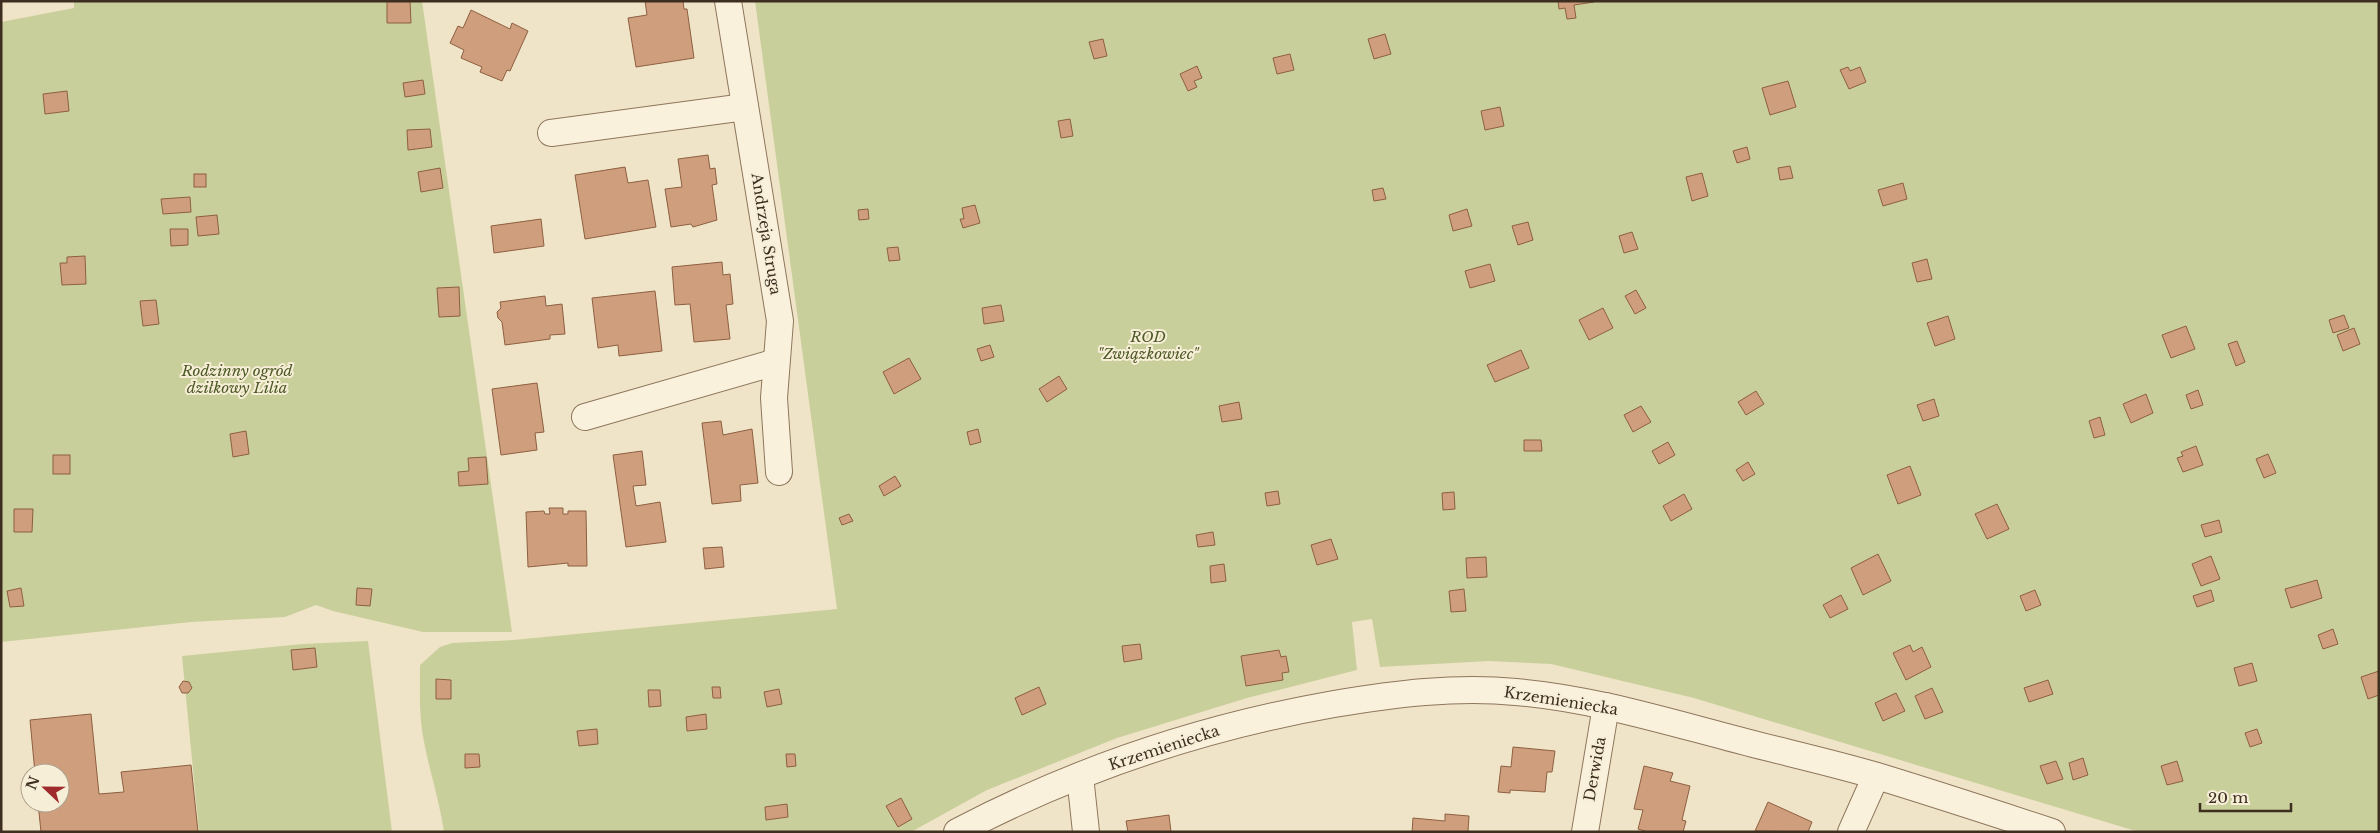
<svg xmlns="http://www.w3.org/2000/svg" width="2380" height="833" viewBox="0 0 2380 833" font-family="'Libre Baskerville',serif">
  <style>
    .green { fill: #c9cf9b }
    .building { fill: #cf9f7d; stroke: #8d5f41 }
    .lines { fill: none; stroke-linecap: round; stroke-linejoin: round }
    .minor-casing { stroke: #8d765c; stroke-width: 28 }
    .minor { stroke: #faf1dc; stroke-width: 26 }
    .labels { text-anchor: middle; stroke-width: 4; stroke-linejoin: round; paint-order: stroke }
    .street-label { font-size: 15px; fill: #3d2e20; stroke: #f7eed8 }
    .park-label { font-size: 15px; font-style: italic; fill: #4d5a26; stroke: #f7eed8 }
  </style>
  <rect width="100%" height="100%" fill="#f0e4c8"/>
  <!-- green -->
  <g class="green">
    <path d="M74,1H422L512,632H423L333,611L316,605L285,617L191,622L1,642V22L74,8Z"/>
    <path d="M755,1H2379V832H2139L1694,698L1551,664L1489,661L1380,667L1372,619L1352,622L1357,670L1247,698L1117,738L987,790L911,832H444C439,797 427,764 422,730C419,709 420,686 420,665L440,647L452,643L513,640L837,609Z"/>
    <path d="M368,641L392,832H199L182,656L303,644Z"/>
  </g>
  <!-- building -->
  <g class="building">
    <path d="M387,1H410L411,23H387Z"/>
    <path d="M645,1H683L684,9H687L694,58L636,67L628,18L647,15Z"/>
    <path d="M1558,1H1594V2L1574,5L1576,18L1567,19L1565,8L1559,9Z"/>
    <path d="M471,10L510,29L512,23L528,31L510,71L507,70L502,81L480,72L482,67L461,58L464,50L450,43L458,26L463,28Z"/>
    <path d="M1385,34L1391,54L1374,59L1368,39Z"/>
    <path d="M1103,39L1107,56L1094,59L1089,42Z"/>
    <path d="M1290,54L1294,70L1277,74L1273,58Z"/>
    <path d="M1197,66L1202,78L1194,81L1197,87L1188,91L1180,74Z"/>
    <path d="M1848,67L1850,71L1860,67L1866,82L1849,89L1840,70Z"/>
    <path d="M423,80L425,94L405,97L403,83Z"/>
    <path d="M1788,81L1796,107L1770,115L1762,88Z"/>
    <path d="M67,91L69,111L45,114L43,94Z"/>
    <path d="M1500,107L1504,126L1485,130L1481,111Z"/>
    <path d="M1070,119L1073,136L1061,138L1058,121Z"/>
    <path d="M430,129L432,147L408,150L407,130Z"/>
    <path d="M1747,147L1750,159L1737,163L1733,151Z"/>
    <path d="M708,155L710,169L715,168L717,184L712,185L717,220L693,227L691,224L671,227L665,189L682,187L678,159Z"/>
    <path d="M1790,166L1793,178L1780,180L1778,168Z"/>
    <path d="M625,167L628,183L648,180L656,227L585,239L575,175Z"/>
    <path d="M440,168L443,188L421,192L418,172Z"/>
    <path d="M1702,173L1708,196L1692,201L1686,177Z"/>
    <rect x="194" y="174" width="12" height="13"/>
    <path d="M1903,183L1907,199L1883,206L1878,190Z"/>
    <path d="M1383,188L1386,199L1374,201L1372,190Z"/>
    <path d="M190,197L191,212L163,214L161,199Z"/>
    <path d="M975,205L980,223L963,228L960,219H964L962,208Z"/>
    <path d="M868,209L869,219L859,220L858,210Z"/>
    <path d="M1467,209L1472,226L1453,231L1449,215Z"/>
    <path d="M217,215L219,234L198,236L196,217Z"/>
    <path d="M541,219L544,246L494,253L491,226Z"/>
    <path d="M1528,222L1533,240L1518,245L1512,226Z"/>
    <path d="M170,229H188V245L171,246Z"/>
    <path d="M1632,232L1638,249L1624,253L1619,236Z"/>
    <path d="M898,247L900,260L889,261L887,248Z"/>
    <path d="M85,256L86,284L62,285L60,263H67V257Z"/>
    <path d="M1927,259L1932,279L1917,282L1912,263Z"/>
    <path d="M722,262L723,275L730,274L733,304L726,305L730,339L694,342L690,304L675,305L672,267Z"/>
    <path d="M1490,264L1495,281L1470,288L1465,271Z"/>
    <path d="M459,287L460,316L439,317L437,288Z"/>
    <path d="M1636,290L1646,308L1635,314L1625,296Z"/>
    <path d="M655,291L662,351L619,356L618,345L598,348L592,298Z"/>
    <path d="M545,296L546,306L562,304L565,334L550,335V339L505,345L502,322L498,318L497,312L501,308L500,302Z"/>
    <path d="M156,300L159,324L143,326L140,301Z"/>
    <path d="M1001,305L1004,321L984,324L982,308Z"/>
    <path d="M1603,308L1613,328L1589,340L1579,320Z"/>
    <path d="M2344,315L2349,328L2333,333L2329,320Z"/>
    <path d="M1948,316L1955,339L1935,346L1927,323Z"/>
    <path d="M2186,326L2195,349L2171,358L2162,335Z"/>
    <path d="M2354,328L2360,344L2343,351L2337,335Z"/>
    <path d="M2237,341L2245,362L2236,366L2228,344Z"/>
    <path d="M990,345L994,357L981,361L977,349Z"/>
    <path d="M1521,350L1529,368L1495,382L1487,365Z"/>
    <path d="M909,358L921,379L894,394L883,372Z"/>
    <path d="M1059,376L1067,389L1047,402L1039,389Z"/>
    <path d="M537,383L544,432L535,433L537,450L501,455L492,389Z"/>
    <path d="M2198,390L2203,405L2191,409L2186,395Z"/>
    <path d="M1756,391L1764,404L1746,415L1738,402Z"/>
    <path d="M2146,394L2153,413L2131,423L2123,404Z"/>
    <path d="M1934,399L1939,416L1923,421L1917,405Z"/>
    <path d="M1239,402L1242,419L1222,422L1219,406Z"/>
    <path d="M1641,406L1651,422L1633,432L1624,415Z"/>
    <path d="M2100,417L2105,435L2094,438L2089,421Z"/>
    <path d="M721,421L723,435L752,429L758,483L740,485L741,501L712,504L702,423Z"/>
    <path d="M978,429L981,442L970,445L967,432Z"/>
    <path d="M246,431L249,454L233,457L230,434Z"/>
    <path d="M1524,440H1541L1542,451H1524Z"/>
    <path d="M1668,442L1675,455L1659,464L1652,451Z"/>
    <path d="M2196,446L2203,465L2183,472L2177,458L2183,456L2181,452Z"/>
    <path d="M642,451L646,485L633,486L636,506L660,502L666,542L626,547L613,455Z"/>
    <path d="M2268,454L2276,473L2264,478L2256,459Z"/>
    <rect x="53" y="455" width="17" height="19"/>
    <path d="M486,457L488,484L459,486L458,472L469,471L468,458Z"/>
    <path d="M1748,462L1755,474L1743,481L1736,470Z"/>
    <path d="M1910,466L1921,495L1898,504L1887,475Z"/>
    <path d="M895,476L901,486L884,496L879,486Z"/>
    <path d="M1278,491L1280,504L1267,506L1265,493Z"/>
    <path d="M1454,492L1455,509L1443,510L1442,493Z"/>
    <path d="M1684,494L1692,509L1671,521L1663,506Z"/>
    <path d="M1997,504L2009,529L1987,539L1975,514Z"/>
    <path d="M549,508H563V514H568V511H586L587,566H568V563L528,567L526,512L544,511L545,514H550Z"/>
    <path d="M14,509H33L32,532H14Z"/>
    <path d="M849,514L853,521L842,525L839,518Z"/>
    <path d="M2219,520L2222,532L2205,537L2201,525Z"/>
    <path d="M1213,532L1215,545L1198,547L1196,535Z"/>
    <path d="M1331,539L1338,559L1317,565L1311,545Z"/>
    <path d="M722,547L724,567L705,569L703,548Z"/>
    <path d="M1878,554L1891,581L1863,595L1851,568Z"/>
    <path d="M2211,556L2220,579L2201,586L2192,564Z"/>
    <path d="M1486,557L1487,577L1467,578L1466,558Z"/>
    <path d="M1224,564L1226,581L1211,583L1210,566Z"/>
    <path d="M2317,580L2322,598L2291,608L2285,589Z"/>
    <path d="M21,588L24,606L10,607L7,591Z"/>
    <path d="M357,588L372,589L370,606L356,605Z"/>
    <path d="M1464,589L1466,611L1451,612L1449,591Z"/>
    <path d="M2035,590L2041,605L2026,611L2020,596Z"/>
    <path d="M2211,590L2214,601L2197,607L2193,596Z"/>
    <path d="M1841,595L1848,609L1830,618L1823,605Z"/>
    <path d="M2333,629L2338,644L2323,649L2318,635Z"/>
    <path d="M1140,644L1142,659L1124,662L1122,646Z"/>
    <path d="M1910,645L1913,652L1922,647L1931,667L1906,680L1893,653Z"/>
    <path d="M315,648L317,667L293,670L291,650Z"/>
    <path d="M1279,650L1281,657L1286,656L1289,672L1282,673L1283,680L1246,686L1241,656Z"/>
    <path d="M2252,663L2257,681L2239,686L2234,668Z"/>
    <path d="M2379,671V695L2368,699L2361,677Z"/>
    <path d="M436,679L451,680V699H436Z"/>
    <path d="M2048,680L2053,694L2029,702L2024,688Z"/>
    <path d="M183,681L189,682L192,688L188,693H182L179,687Z"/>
    <path d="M712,687H720L721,698H713Z"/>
    <path d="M1039,687L1046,704L1022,715L1015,698Z"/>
    <path d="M1932,688L1943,712L1925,719L1915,696Z"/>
    <path d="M779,689L782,704L767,707L764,692Z"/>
    <path d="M648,690H660L661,706L649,707Z"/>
    <path d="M1896,693L1905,711L1883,721L1875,703Z"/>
    <path d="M91,714L99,794L124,792L121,772L191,765L198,832H41L38,803H60V773H35L30,720Z"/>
    <path d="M706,714L707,729L687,731L686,717Z"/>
    <path d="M597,729L598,744L579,746L577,731Z"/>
    <path d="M2257,729L2262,743L2250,747L2245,733Z"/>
    <path d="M1513,747L1555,751L1552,772H1547L1545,792L1510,790V793L1498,792L1501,766L1511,767Z"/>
    <path d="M465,754H479L480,767L465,768Z"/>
    <path d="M786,754H795L796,766L787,767Z"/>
    <path d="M2083,758L2088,775L2073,780L2069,763Z"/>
    <path d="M2056,761L2063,779L2047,784L2040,766Z"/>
    <path d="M2177,761L2183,781L2167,785L2161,766Z"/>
    <path d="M1644,766L1673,773L1670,781L1690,786L1682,820L1686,821L1683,832H1648L1638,829L1643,810L1634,809Z"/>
    <path d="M901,798L912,819L898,827L886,806Z"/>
    <path d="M1768,802L1812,822L1808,832L1755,831Z"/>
    <path d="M787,804L788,817L766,820L765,807Z"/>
    <path d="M1445,814L1469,816L1468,832H1412L1413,818L1445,821Z"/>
    <path d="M1169,815L1171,832H1128L1126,821Z"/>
  </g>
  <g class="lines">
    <!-- minor casing -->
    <g class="minor-casing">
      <g id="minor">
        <path d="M728,1L780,321L774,398L779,472"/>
        <path d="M551,133L745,107"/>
        <path d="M585,417L776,362"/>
        <path d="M1080,776L1086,832"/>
        <path d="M957,832C1075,770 1203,727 1334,704C1394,694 1456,686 1516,692C1587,698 1655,718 1723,736C1774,750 1826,761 1877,776C1936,794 1994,813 2052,832"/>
        <path d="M1585,832L1606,706"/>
        <path d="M1851,832L1876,776"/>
      </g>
    </g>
    <!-- minor -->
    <use href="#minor" class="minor"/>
  </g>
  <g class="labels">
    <!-- street labels -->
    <g class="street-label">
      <text transform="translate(766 234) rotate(81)" y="5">Andrzeja Struga</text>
      <text transform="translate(1561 701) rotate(9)" y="5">Krzemieniecka</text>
      <text transform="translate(1164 748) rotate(-18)" y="5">Krzemieniecka</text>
      <text transform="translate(1595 769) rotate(-80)" y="5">Derwida</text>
    </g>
    <!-- park labels -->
    <g class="park-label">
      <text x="1148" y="342">ROD<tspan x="1148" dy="17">"Związkowiec"</tspan></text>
      <text x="237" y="376">Rodzinny ogród<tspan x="237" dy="17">dziłkowy Lilia</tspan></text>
    </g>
  </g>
  <!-- border -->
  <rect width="2380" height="833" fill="none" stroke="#3d2e20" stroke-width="5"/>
  <!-- north arrow -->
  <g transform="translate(45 788) rotate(292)"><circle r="24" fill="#f7eed8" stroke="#ada18e"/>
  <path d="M0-4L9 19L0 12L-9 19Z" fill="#9e2a2b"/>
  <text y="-8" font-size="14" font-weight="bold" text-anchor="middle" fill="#3d2e20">N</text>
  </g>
  <!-- scale -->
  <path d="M2200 803v8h91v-8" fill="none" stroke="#3d2e20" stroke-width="2.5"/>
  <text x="2208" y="803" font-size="15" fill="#3d2e20" stroke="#f7eed8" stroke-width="4" paint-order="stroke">20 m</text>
</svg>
